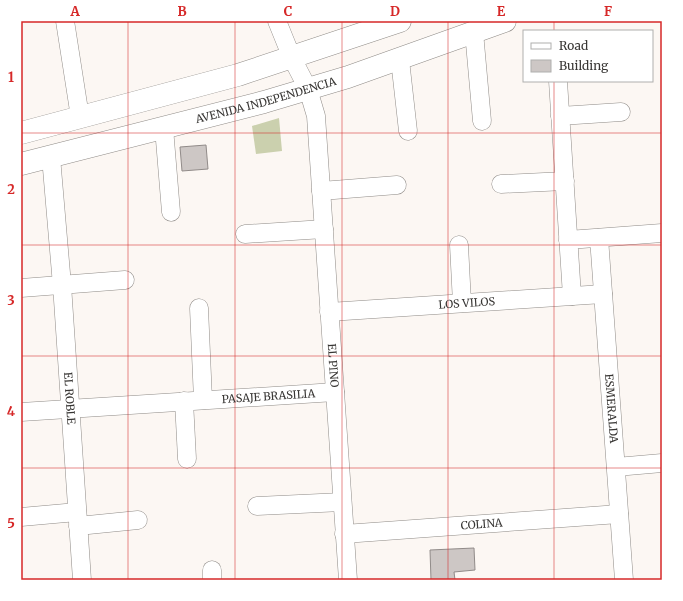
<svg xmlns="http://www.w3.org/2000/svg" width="683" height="601" viewBox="0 0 683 601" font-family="Merriweather,serif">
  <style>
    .green { fill: #cbd0ae }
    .building { fill: #cdc7c5; stroke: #918b89 }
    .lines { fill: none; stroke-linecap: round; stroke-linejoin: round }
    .minor-casing { stroke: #8f8b87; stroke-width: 19 }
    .primary-casing { stroke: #8f8b87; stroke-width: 23 }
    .minor { stroke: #fff; stroke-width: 18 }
    .primary { stroke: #fff; stroke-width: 22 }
    .grid { fill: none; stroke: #d62828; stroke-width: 1; stroke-opacity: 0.55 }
    .labels { text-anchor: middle; stroke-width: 3; stroke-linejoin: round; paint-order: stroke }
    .street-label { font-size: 11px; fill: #383634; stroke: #fff }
    .neatline { fill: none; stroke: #d62828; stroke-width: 1.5 }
    .grid-label { font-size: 13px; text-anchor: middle; font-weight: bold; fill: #d62828 }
  </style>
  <rect width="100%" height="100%" fill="#fcf7f3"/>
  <!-- green -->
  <path class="green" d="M279,118L282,151L256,154L252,126Z"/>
  <!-- building -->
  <g class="building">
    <path d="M206,145L208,169L182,171L180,147Z"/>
    <path d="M474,548L475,570L454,572L455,580H431L430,550Z"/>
  </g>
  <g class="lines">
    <!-- minor casing -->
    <g class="minor-casing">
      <g id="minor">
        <path d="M65,21L80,117"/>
        <path id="s1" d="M277,21L292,58L308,89L316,116L348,580"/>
        <path d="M474,32L482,121"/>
        <path d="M400,60L408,131"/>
        <path d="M558,81L572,296"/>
        <path d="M560,116L621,112"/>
        <path d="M164,128L171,212"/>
        <path id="s2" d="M51,157L62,285L82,580"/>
        <path d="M501,184L565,181"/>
        <path d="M321,191L397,185"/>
        <path d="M245,234L324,229"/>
        <path id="s3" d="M599,238L624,580"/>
        <path d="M568,240L662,233"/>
        <path d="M459,245L462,303"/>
        <path d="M21,288L125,280"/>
        <path d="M199,308L203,400"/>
        <path id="s4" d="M329,312L603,294"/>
        <path d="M184,401L187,459"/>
        <path id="s5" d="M21,412L335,392"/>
        <path d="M616,467L662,463"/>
        <path d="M257,506L342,502"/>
        <path d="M21,517L77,512"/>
        <path d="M78,526L138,520"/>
        <path id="s6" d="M344,534L619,514"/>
        <path d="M212,570V580"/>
      </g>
    </g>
    <!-- primary casing -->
    <g class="primary-casing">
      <g id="primary">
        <path d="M21,133L238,75L400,21"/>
        <path id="s7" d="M21,164L264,102L348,77L505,21"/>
      </g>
    </g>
    <!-- minor -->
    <use href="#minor" class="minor"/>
    <!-- primary -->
    <use href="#primary" class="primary"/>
  </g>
  <!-- grid -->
  <path class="grid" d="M128,21V580M235,21V580M342,21V580M448,21V580M554,21V31M554,81V580M21,133H662M21,245H662M21,356H662M21,468H662"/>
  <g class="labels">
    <!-- street labels -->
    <g class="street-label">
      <text dy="4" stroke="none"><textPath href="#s7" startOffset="253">AVENIDA INDEPENDENCIA</textPath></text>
      <text dy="4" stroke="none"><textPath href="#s4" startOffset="138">LOS VILOS</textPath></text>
      <text dy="4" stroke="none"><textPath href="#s1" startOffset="353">EL PINO</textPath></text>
      <text dy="4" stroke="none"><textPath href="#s5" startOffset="248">PASAJE BRASILIA</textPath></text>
      <text dy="4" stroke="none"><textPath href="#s2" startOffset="242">EL ROBLE</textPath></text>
      <text dy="4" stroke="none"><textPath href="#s3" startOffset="171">ESMERALDA</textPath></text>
      <text dy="4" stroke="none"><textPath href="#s6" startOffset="138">COLINA</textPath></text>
    </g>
  </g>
  <!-- border -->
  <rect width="683" height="601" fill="none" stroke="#ffffff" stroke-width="44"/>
  <!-- legend -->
  <rect x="523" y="30" width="130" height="52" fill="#ffffff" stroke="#afafae"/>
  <rect x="531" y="43" width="20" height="6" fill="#ffffff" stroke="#afafae"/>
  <text x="559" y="50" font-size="12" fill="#383634">Road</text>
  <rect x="531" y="60" width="20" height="12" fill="#cdc7c5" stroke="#afafae"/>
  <text x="559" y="70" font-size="12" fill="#383634">Building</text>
  <rect x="22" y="22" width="639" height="557" class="neatline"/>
  <g class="grid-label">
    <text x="75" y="16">A</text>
    <text x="182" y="16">B</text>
    <text x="288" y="16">C</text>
    <text x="395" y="16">D</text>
    <text x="501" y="16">E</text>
    <text x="608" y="16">F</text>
    <text x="11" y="82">1</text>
    <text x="11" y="194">2</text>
    <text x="11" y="305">3</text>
    <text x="11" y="416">4</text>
    <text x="11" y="528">5</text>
  </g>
</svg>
